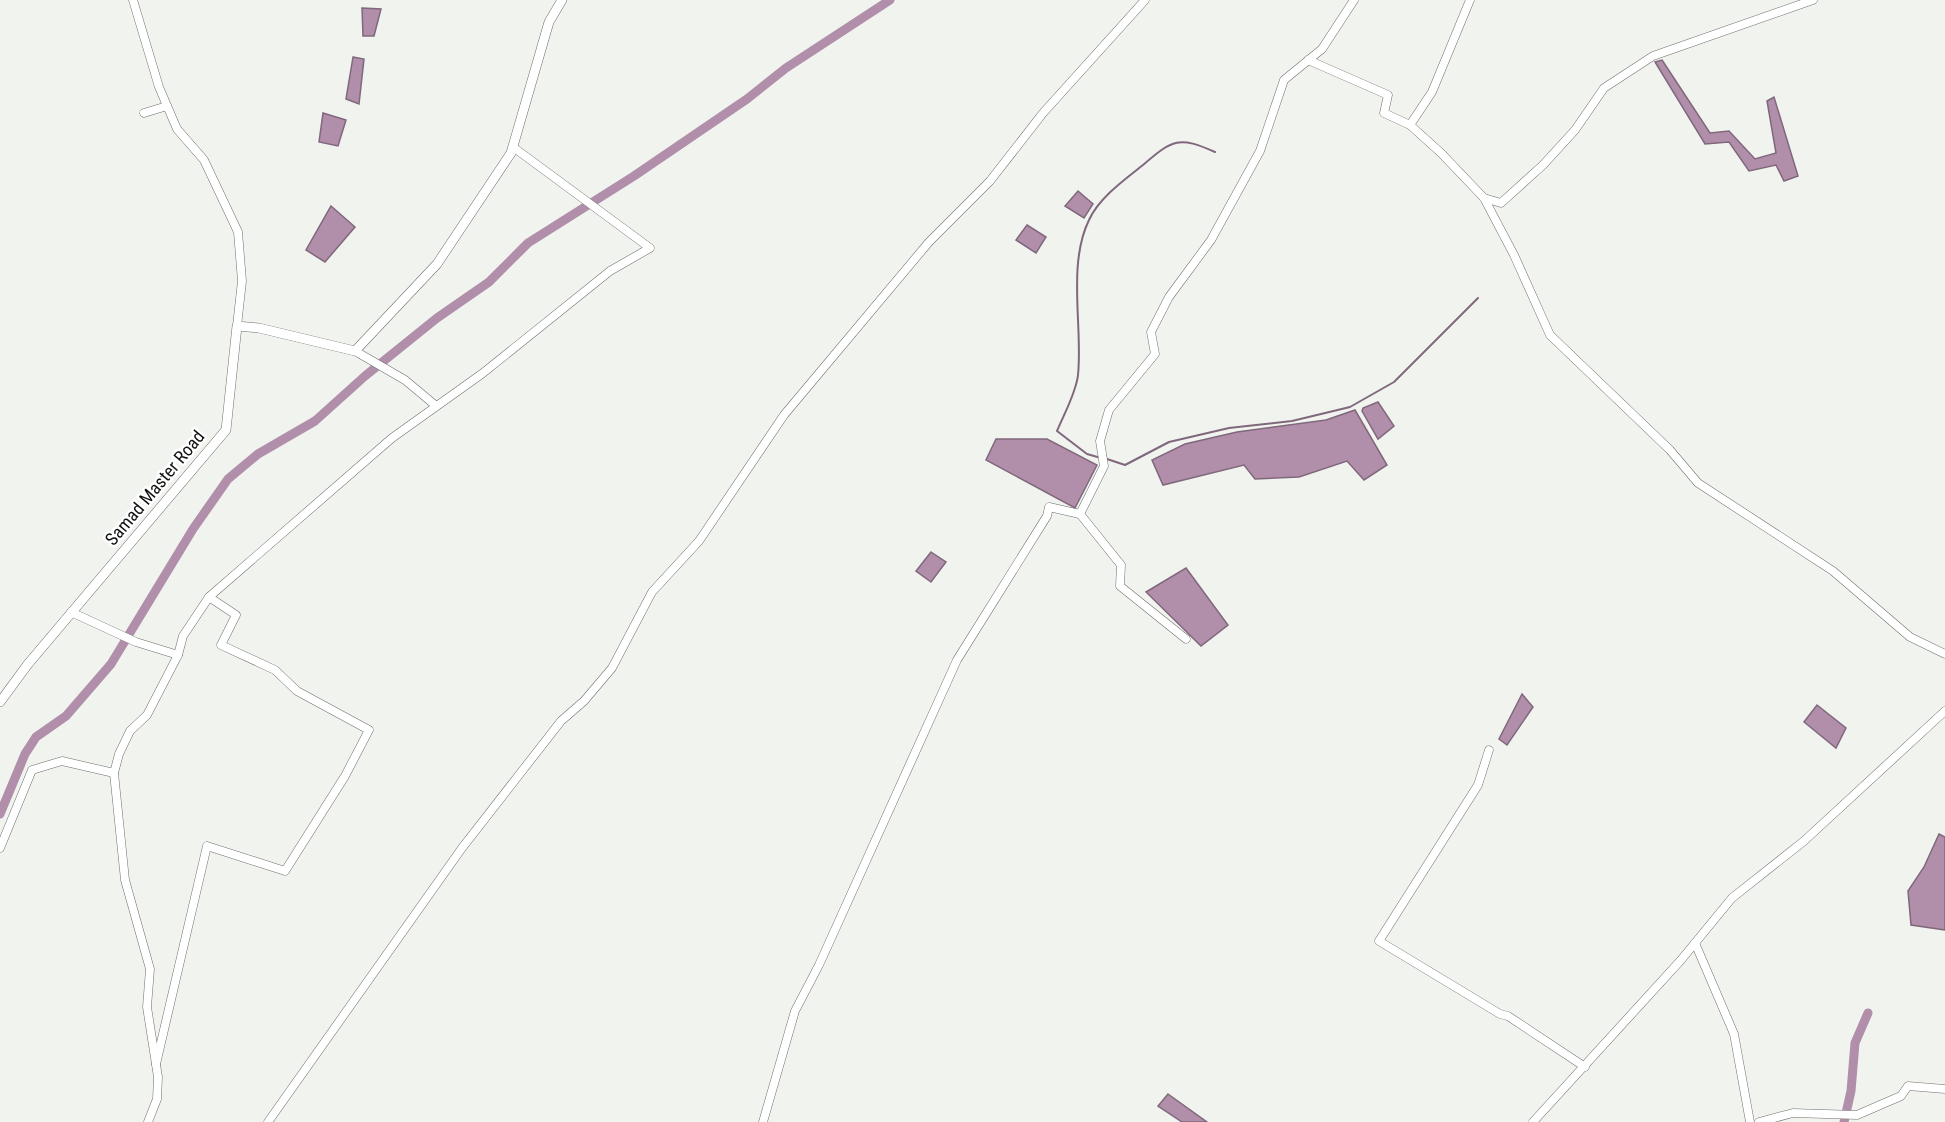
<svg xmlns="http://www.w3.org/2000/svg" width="1945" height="1122" viewBox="0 0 1945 1122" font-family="'Roboto Condensed',sans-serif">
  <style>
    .water { fill: #b18eaa; stroke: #80687c; stroke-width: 1.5 }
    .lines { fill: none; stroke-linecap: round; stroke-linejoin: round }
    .stream { stroke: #80687c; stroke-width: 2 }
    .canal { stroke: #b18eaa; stroke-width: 9 }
    .minor-casing { stroke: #6d706c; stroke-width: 9 }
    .tertiary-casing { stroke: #6d706c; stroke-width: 10 }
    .minor { stroke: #fff; stroke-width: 8 }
    .tertiary { stroke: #fff; stroke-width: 9 }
    .labels { text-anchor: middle; stroke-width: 5; stroke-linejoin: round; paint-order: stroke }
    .street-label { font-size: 18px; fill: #0f100f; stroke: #fff }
  </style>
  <rect width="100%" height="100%" fill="#f1f3ef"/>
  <!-- water -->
  <g class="water">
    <path d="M362,8L381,9L374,36H363Z"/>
    <path d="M353,57L364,59L359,104L346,99Z"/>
    <path d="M1662,60L1710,133L1729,131L1755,159L1776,153L1767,101L1774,97L1798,176L1784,181L1776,165L1749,171L1729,142L1705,144L1655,62Z"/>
    <path d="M323,113L346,120L338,146L319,142Z"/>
    <path d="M1078,191L1093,204L1084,218L1065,206Z"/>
    <path d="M331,206L355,227L325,262L306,250Z"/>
    <path d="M1027,225L1046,237L1036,253L1016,240Z"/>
    <path d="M1378,402L1394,426L1378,439L1362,411L1363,408Z"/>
    <path d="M1355,410L1387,465L1364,480L1347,461L1299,477L1255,479L1244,465L1163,485L1152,460L1185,444L1237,432L1326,420Z"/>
    <path d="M996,439H1047L1097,465L1075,508L986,460Z"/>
    <path d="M931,552L946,562L931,582L916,571Z"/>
    <path d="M1186,568L1228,625L1201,646L1146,592Z"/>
    <path d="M1522,694L1533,707L1507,745L1499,739Z"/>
    <path d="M1817,705L1846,728L1836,748L1804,722Z"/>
    <path d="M1939,834L1945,837V930L1911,925L1908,891L1924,867Z"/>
    <path d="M1168,1094L1207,1122H1182L1158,1106Z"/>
  </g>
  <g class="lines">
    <!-- stream -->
    <g class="stream">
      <path d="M1101,458L1087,454L1057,431C1064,414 1076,393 1078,375C1083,328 1067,265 1089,220C1099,198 1124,180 1143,165C1173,139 1179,136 1215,152"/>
      <path d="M1107,459L1125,465L1169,442L1229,428L1292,421L1350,407L1394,382L1478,298"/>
    </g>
    <!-- canal -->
    <g class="canal">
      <path d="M0,814L25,754L36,737L66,716L111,664L193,529L228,479L258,454L315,421L365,376L437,318L489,282L528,243L634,176L747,99L786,68L890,0"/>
      <path d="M1844,1122L1851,1091L1855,1043L1868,1013"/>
    </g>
    <!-- minor casing -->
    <g class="minor-casing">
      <g id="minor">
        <path d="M133,0L159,87L177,129L204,160L238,232L242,281L237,326"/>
        <path d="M1308,60L1388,95L1384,113L1410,125L1441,153L1484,198L1514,255L1550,335L1670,450L1698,483L1833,571L1910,637L1945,654"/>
        <path d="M144,113L167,106"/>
        <path d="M1410,125L1432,92L1470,0"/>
        <path d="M1484,198L1501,203L1543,165L1575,130L1604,88L1653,56L1813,0"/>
        <path d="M355,351L405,380L435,405"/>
        <path d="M209,597L392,438L483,373L610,271L650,248L513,147"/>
        <path d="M71,612L136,642L178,655L147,715L130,731L119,754L114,773L125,880L150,969L147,1007L158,1077L157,1099L148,1122"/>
        <path d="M1186,639L1120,586L1121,565L1080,514L1104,466L1100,441L1109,410L1155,354L1151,332L1169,297L1211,240L1260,151L1284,80L1322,49L1354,0"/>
        <path d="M1489,750L1478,785L1379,941L1500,1014L1508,1016L1585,1067"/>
        <path d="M0,848L32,770L62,761L114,773"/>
        <path d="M1695,943L1734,1034L1750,1122"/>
        <path d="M156,1064L207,846L285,871L345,776L369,730L297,691L275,670L221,645L236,615L209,597L183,636L178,655"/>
        <path d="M268,1122L462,848L561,721L584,701L612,668L652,592L699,541L784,415L929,242L990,181L1043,113L1145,0"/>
        <path d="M763,1122L795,1011L819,965L957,660L1047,516L1049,507L1080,514"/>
        <path d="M1533,1122L1681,960L1732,898L1804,841L1945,711"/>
        <path d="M1759,1122L1793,1113L1857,1115L1901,1096L1908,1086L1945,1089"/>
      </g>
    </g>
    <!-- tertiary casing -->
    <g class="tertiary-casing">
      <path id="tertiary" d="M0,702L28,664L226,430L237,326L259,328L355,351L437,264L511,153L549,22L562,0"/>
    </g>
    <!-- minor -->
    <use href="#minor" class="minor"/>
    <!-- tertiary -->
    <use href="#tertiary" class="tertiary"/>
  </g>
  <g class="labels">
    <!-- street labels -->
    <g class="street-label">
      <text transform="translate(155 488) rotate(-50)" y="6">Samad Master Road</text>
    </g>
  </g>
</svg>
